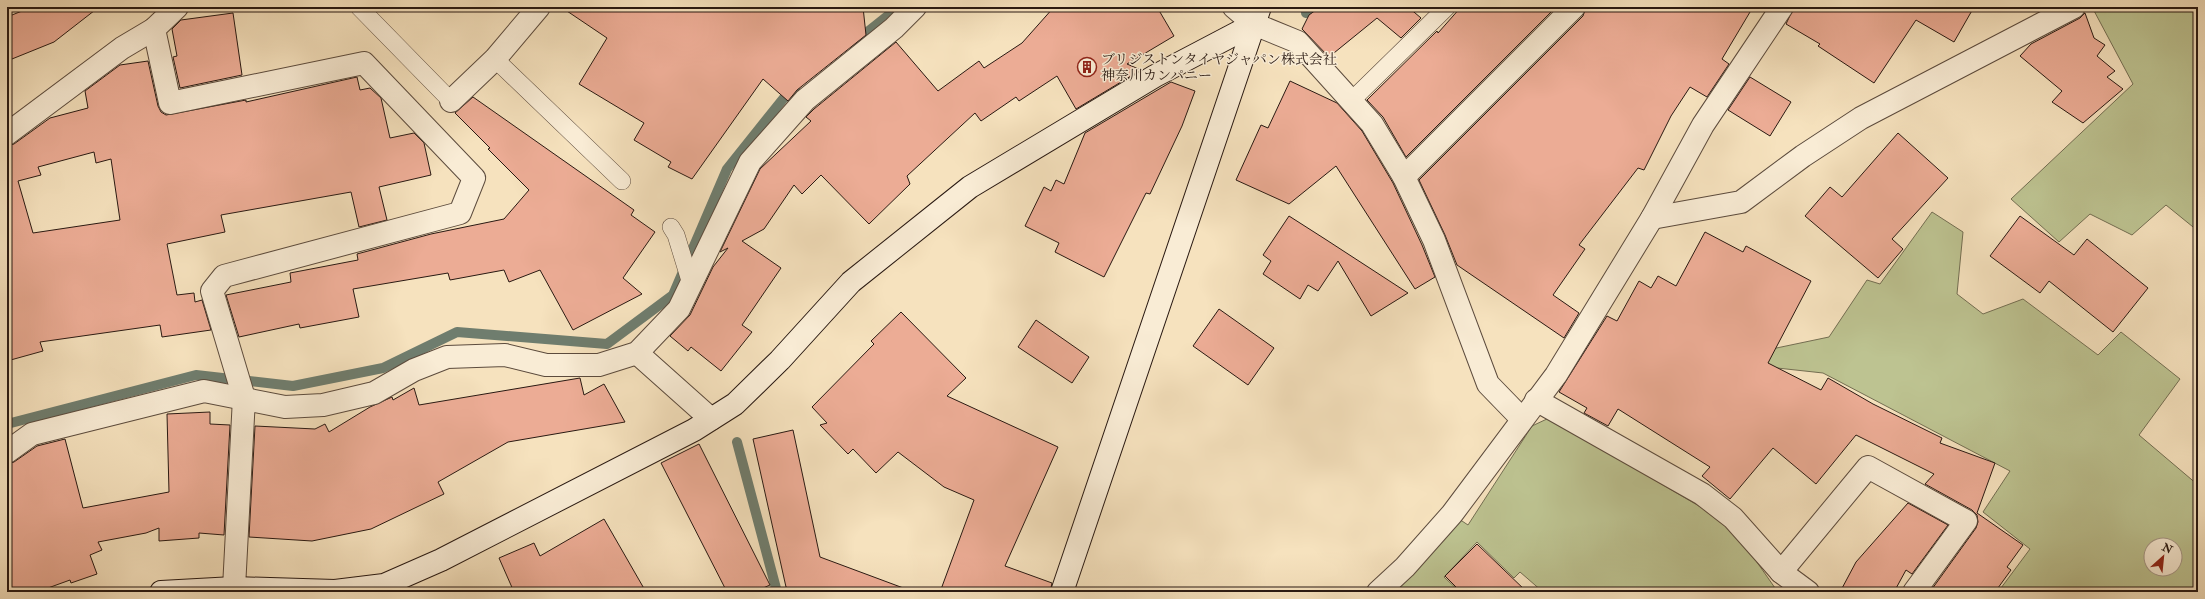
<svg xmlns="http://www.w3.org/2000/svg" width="2205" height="599" viewBox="0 0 2205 599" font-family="'IM FELL Double Pica','Noto Serif JP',serif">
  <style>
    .green { fill: #bdc391; stroke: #736e52; fill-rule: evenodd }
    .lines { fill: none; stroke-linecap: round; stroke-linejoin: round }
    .stream { stroke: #6f7d6e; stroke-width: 10 }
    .building { fill: #ecac95; stroke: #291912; fill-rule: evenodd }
    .lane-casing { stroke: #5c4b3d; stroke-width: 18 }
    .street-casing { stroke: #5c4b3d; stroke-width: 24 }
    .secondary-casing { stroke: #291912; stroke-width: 24 }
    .lane { stroke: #f9ecd5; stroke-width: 17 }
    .street { stroke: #f9ecd5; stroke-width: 22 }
    .secondary { stroke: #f9ecd5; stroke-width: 22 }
    .labels { text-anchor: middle; stroke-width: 3; stroke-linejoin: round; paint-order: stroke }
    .poi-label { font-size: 14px; fill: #291912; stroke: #f9ecd5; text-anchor: start }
  </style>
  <rect width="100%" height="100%" fill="#f6e2be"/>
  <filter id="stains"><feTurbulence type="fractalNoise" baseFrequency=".005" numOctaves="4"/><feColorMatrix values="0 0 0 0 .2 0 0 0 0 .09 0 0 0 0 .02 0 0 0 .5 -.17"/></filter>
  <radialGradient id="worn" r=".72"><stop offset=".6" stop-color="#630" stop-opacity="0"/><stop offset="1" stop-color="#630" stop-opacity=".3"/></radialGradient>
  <!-- green -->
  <g class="green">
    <path d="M2092,7H2198V231L2166,205L2132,235L2090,214L2059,242L2011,199L2133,84Z"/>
    <path d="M1932,212L1963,232L1957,294L1983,314L2023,299L2098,355L2121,332L2180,379L2139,435L2198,485V592H1998L2030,549L1983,512L2010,471L1823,373L1759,366L1767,350L1829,337L1867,280L1880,284ZM2151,545H2175V569H2151Z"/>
    <path d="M1549,418L1716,516L1736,532L1775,588L1781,592H1543L1520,572L1514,578L1477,542L1444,577L1460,592H1392L1456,517L1468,525L1532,426Z"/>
  </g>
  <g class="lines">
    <!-- stream -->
    <g class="stream">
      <path d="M1306,13L1314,7"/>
      <path d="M855,42L899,7"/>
      <path d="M7,424L196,375L293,386L383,368L457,332L607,344L673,295L727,169L783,99L795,89"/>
      <path d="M737,442L777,592"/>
    </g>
  </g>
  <!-- building -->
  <g class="building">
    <path d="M32,7H99L54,42L7,61V17Z"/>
    <path d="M561,7H863L866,35L797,90L788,101L763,79L692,179L668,167L671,162L634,140L644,123L579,84L607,38Z"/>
    <path d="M1054,7H1157L1174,36L1127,64L1141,70L1076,109L1057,76L1019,101L1016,97L981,121L975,113L907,176L910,184L869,224L821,175L802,194L794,185L764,229L742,241L781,268L742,325L752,332L721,371L691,347L688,351L670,336L690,315L713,267L728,248L720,252L760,169L811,121L806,117L814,109L896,42L938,91L979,61L984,68L1022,43Z"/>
    <path d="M1320,7H1408L1421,18L1401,38L1377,18L1329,57L1302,29L1309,15Z"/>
    <path d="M1461,7H1556L1406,157L1383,117L1367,100L1437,31L1438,33Z"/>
    <path d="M1586,7H1753L1722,59L1729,64L1707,97L1690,87L1671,116L1644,170L1638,168L1579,245L1585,249L1553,295L1579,313L1564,338L1457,265L1445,235L1419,180L1583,16Z"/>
    <path d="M1794,7H1974L1954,42L1916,20L1874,83L1818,46L1820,44L1786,24Z"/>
    <path d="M233,13L242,75L180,88L173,57L177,56L172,29L181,20Z"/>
    <path d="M2085,13L2094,38L2105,45L2097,56L2115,71L2107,77L2123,89L2083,123L2052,102L2062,91L2020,56L2031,44L2080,18Z"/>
    <path d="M148,61L158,106L161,112L166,115L246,100V102L357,77L360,90L370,88L381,98L390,138L414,133L424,143L431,175L379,187L387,220L359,227L351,192L221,215L225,232L167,244L177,295L194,293L195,302L202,300L211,330L162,337L160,325L40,342L43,351L7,361V146L14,144L50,118L88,108L85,91L120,65ZM94,152L96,163L111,159L120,220L33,233L18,181L41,175L38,167Z"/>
    <path d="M1750,77L1791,102L1770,136L1728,110Z"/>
    <path d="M1290,81L1337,103L1362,131L1393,183L1422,245L1435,277L1415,289L1336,166L1289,204L1236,180L1261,125L1268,128Z"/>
    <path d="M1171,82L1195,91L1182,126L1150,194L1146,193L1104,277L1055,252L1059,243L1025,226L1044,187L1051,191L1056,180L1064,184L1085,133Z"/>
    <path d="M473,97L634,210L631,215L655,232L623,278L642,294L573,330L540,270L509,282L504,270L450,280L448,273L353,289L359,317L300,328L299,324L239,337L226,295L291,282L290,273L358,260L357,254L431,234L504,219L529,190L488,149L490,148L455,113Z"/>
    <path d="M1898,133L1948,178L1892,239L1903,249L1878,278L1805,216L1830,187L1842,197Z"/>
    <path d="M1289,216L1325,239L1408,293L1371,316L1338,261L1318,291L1308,285L1300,299L1263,274L1271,261L1263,255Z"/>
    <path d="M2020,216L2074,255L2087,239L2148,288L2113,332L2049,281L2040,293L1990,256Z"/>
    <path d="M1705,232L1743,252L1746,246L1811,281L1768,363L1821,390L1828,378L1873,404L1942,438L1940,443L1995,463L1977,513L2023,545L2007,567L2011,570L1995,592H1936L1932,589L1976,528L1978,522L1977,515L1972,510L1925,484L1934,474L1856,435L1816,484L1773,448L1730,499L1702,476L1710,467L1618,409L1608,426L1584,413L1587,408L1559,392L1607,316L1617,321L1639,281L1651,288L1658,276L1676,286Z"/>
    <path d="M1219,309L1274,348L1248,385L1193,346Z"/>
    <path d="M901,312L966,378L947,396L1058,447L1005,566L1052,583L1050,592H940L974,500L944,487L898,452L876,473L853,449L848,454L820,425L827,423L812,407L874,344L871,341Z"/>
    <path d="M1036,320L1089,357L1072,383L1018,347Z"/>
    <path d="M580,378L584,395L604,384L625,422L508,442L438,482L444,494L371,529L312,541L249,537L255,426L315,429L325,424L329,432L370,407L392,397L393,400L414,388L419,405Z"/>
    <path d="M210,412V424L230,425L224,535L199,533V538L159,541V528L146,533L98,542L102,550L90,555L97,574L71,583L70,580L37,592H7V464L14,462L37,446L65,439L83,508L169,492L167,414Z"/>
    <path d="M793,430L820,557L906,589V592H798L786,587L753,439Z"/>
    <path d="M699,444L770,585L754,592H727L661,463Z"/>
    <path d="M1908,503L1948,525L1912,574L1906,570L1894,592H1840L1856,562Z"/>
    <path d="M604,519L646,592H514L499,558L534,543L540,556Z"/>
    <path d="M1477,544L1527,592H1461L1445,576Z"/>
  </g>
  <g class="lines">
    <!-- lane casing -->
    <g class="lane-casing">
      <g id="lane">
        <path d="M359,7L451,101"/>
        <path d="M495,59L622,181"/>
        <path d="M1351,101L1447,7"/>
        <path d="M671,227L676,235L691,284"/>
      </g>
    </g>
    <!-- street casing -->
    <g class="street-casing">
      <g id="street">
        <path d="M1234,7L1254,24L1298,42L1372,124L1404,177L1434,240L1488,384L1522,419"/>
        <path d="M154,29L170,103L364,63L474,178L460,213L224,276L212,291L244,398L234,588"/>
        <path d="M451,101L495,59L539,7"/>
        <path d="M7,134L122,48L154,29L177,7"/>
        <path d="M1404,177L1574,7"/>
        <path d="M1652,218L1741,202L1803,156L1861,118L2074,7"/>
        <path d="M637,353L711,419"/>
        <path d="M1536,400L1702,494L1733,518L1781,572L1808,592"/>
        <path d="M7,452L32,434L204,391L285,407L323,405L374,393L414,370L447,357L505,355L546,365H599L637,353L679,309L750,162L805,100L894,28L915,7"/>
        <path d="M1781,572L1868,467L1966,521L1914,592"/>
        <path d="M1378,592L1405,567L1452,514L1556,375L1652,218L1703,125L1782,7"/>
      </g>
    </g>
    <!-- secondary casing -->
    <g class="secondary-casing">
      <g id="secondary">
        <path d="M161,592L234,588L335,591L384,585L441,560L694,430L735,404L780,360L851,282L970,187L1155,76L1254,24"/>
        <path d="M1062,592L1260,7"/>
      </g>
    </g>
    <!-- lane -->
    <use href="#lane" class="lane"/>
    <!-- street -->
    <use href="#street" class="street"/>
    <!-- secondary -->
    <use href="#secondary" class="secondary"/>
  </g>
  <!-- icons -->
  <defs>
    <g id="building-ring" transform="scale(1)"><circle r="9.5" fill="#f9ecd5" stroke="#8f2418" stroke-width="1.5"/><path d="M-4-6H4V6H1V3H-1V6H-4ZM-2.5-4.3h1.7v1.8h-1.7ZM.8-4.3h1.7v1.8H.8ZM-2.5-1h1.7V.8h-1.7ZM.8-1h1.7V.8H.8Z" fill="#8f2418"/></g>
  </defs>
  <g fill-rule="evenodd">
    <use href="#building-ring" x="1087" y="67"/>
  </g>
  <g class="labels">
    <!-- poi labels -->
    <g class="poi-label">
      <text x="1101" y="64">ブリジストンタイヤジャパン株式会社<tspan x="1101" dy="16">神奈川カンパニー</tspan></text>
    </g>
  </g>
  <!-- margin -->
  <rect width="2205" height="599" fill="none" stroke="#f6e2be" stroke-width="24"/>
  <rect x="8" y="8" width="2189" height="583" fill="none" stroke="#291912" stroke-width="2"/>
  <rect x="12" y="12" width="2181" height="575" fill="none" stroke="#291912"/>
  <!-- north arrow -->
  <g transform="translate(2163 557) rotate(27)"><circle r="19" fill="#f9ecd5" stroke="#a69887"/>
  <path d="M0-3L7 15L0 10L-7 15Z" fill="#8f2418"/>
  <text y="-6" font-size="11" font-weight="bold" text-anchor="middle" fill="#291912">N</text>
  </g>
  <rect width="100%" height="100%" filter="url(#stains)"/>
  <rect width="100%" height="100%" fill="url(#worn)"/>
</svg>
